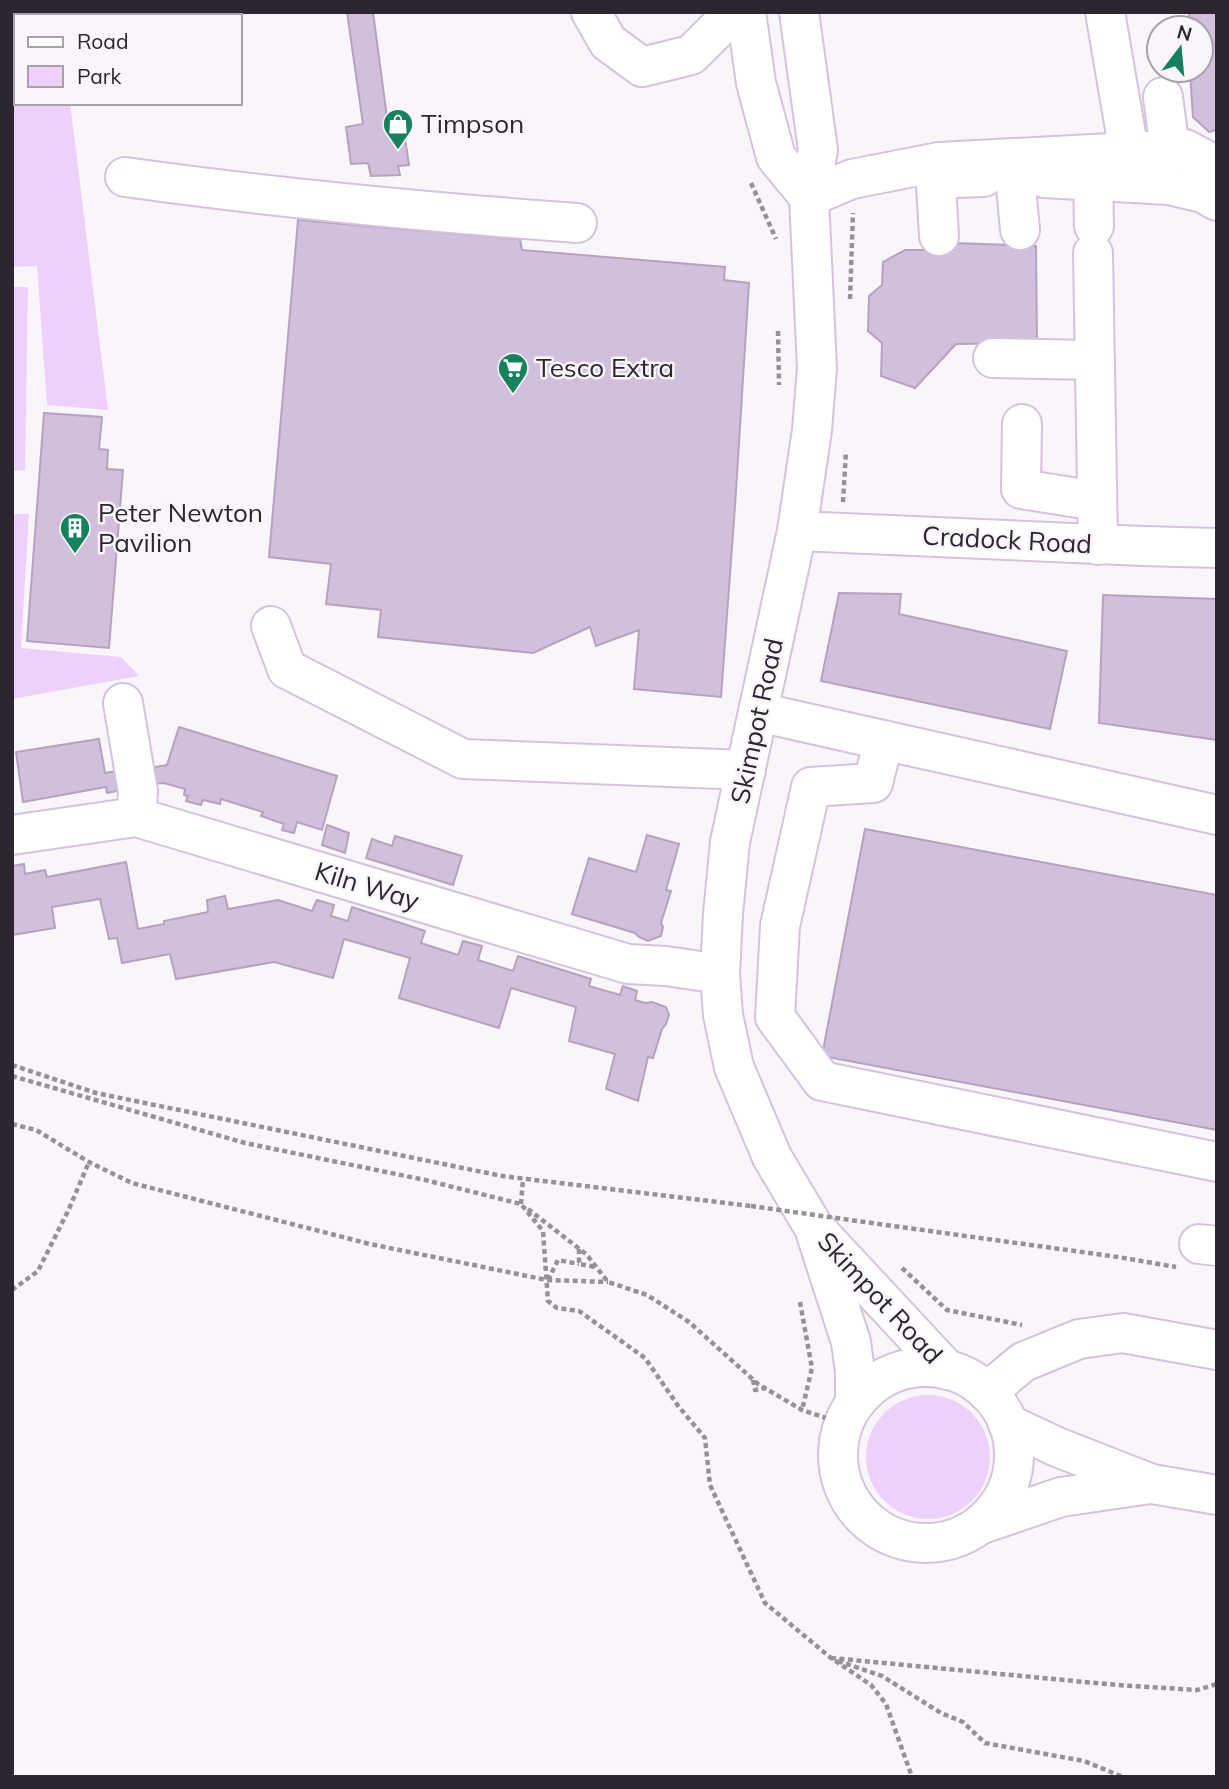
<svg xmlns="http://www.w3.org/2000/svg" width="1229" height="1789" viewBox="0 0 1229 1789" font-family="Mulish,sans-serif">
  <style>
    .green { fill: #edd1fb }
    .building { fill: #d2bfdb; stroke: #b5a3be; stroke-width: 2 }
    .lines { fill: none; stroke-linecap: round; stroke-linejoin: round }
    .minor-casing { stroke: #d5c3de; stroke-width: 42 }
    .major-casing { stroke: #d5c3de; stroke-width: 42 }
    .path { stroke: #969099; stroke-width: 4.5; stroke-dasharray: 5 3.5; stroke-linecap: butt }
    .minor { stroke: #fff; stroke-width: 38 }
    .major { stroke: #fff; stroke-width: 38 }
    .path-bridge { stroke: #969099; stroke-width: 4.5; stroke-dasharray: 5 3.5; stroke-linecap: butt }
    .labels { text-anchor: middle; stroke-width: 5; stroke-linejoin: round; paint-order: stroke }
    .poi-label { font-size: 26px; fill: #2d2631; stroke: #f9f5fb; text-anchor: start }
    .street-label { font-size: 26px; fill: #2d2631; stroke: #f9f5fb }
  </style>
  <rect width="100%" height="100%" fill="#f9f5fb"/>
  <!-- green -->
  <g class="green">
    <path d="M12,12H59V16H16V103H70L108,410L47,405L37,266L12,267Z"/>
    <path d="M12,287H28L25,470L12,471Z"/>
    <path d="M12,514H29L21,648L121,657L139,676L12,699Z"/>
    <circle cx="928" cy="1457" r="62"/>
  </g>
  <!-- building -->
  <g class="building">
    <path d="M347,12H373L389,133L404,131L409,165L398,166L400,175L371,176L368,163L351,164L346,127L363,124Z"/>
    <path d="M1189,12H1217V130L1209,132L1193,117L1190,73L1178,72V70H1201V28H1190Z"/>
    <path d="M298,220L520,239L522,250L725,267L724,280L749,283L735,506L721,697L634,689L639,630L596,646L590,627L533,653L378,637L381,610L326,604L331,564L269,557Z"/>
    <path d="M954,243L1036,246L1037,343L956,344L915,388L881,376L882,343L868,331L869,296L882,285L883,262L905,250H954Z"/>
    <path d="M44,413L102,417L99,449L108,450L107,469L123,470L109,648L27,641Z"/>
    <path d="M839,593L901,594L899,614L1067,651L1050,729L821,681Z"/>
    <path d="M1103,595L1217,599V740L1099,723Z"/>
    <path d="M179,727L337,776L322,830L297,822L294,833L282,830L284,824L261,816L263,812L221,799L220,804L203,800L201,805L186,801L188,796L184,795L185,789L164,783L152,784L149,768L167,765Z"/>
    <path d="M99,739L105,773L128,769L132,788L107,793L106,787L23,802L16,752Z"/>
    <path d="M327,825L349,833L345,853L322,845Z"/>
    <path d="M865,829L1217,895V1130L822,1056Z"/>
    <path d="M647,835L679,844L666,890L671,891L661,923L663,927L661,936L648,941L639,937L635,933L572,914L589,858L636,872Z"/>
    <path d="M395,836L462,856L453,885L366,858L372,839L392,846Z"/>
    <path d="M126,862L138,929L164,924V921L208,912L207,900L225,896L228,909L278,900L312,911L317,900L334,905L331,916L348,921L352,907L425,931L421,943L458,955L463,941L482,946L478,960L513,971L518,956L591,979L589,986L620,995L623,986L637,991L635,1000L645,1003L652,1002L666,1007L669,1015L666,1024L662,1029L653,1058L648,1057L638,1101L606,1089L615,1054L569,1041L576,1007L511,988L499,1028L399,998L410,958L344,939L333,978L274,962L176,979L170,954L122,963L117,938L109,939L100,899L52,907L55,928L12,935V866L24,864L25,874L45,870L47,877Z"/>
  </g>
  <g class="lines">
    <!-- minor casing -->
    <g class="minor-casing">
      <g id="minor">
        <path d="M591,12L608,42L642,67L691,55L722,24L727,12"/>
        <path d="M1105,12L1129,152"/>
        <path d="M1163,97L1170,150"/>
        <path d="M1015,176L1020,230"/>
        <path d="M125,177C275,198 426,212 577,223"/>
        <path d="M1044,178L1169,185L1203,193L1217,201"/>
        <path d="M1093,180L1094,226"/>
        <path d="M809,197L852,179L939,162L1185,149L1217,166"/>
        <path d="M939,236L936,185L954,178L984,177"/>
        <path d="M1093,253L1098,545"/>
        <path d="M993,358L1095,360"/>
        <path d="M1022,424L1021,489L1097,501"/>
        <path d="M797,531L1143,546L1217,548"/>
        <path d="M271,626L287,669L463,759L746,770"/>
        <path d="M123,703L138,792L136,817"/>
        <path d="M758,712L1217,815"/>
        <path d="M884,740L873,783L811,787L780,926L775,1017L822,1081L1217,1162"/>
        <path d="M12,835L136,817L628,964L666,966L720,974"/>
        <path d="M1199,1244L1217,1246"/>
        <path d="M987,1392L1023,1362L1079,1339L1123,1333L1217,1350"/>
      </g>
    </g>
    <!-- major casing -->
    <g class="major-casing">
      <g id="major">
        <path d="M746,12L756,83L776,157L809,197"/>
        <path d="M799,12L818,150L809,197L817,368L812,430L797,531L730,842L723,914L720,974L723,1015L734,1067L772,1157L813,1226L947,1370"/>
        <path d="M816,1234L851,1342L855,1372V1403"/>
        <circle cx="926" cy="1455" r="88"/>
        <path d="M1008,1424L1057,1447L1152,1484L1217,1495"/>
        <path d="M982,1524L1061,1497L1150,1484"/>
      </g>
    </g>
    <!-- path -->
    <g class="path">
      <path d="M751,183L776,239"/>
      <path d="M850,299L853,213"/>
      <path d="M778,331L779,385"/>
      <path d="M843,502L846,451"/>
      <path d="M12,1065L96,1093L502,1176L751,1206"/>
      <path d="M12,1076L245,1143L425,1180L521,1204L543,1231L548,1301L557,1308L579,1311L645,1358L679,1407L705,1438L710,1485L765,1603L831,1658L871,1685L886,1704L912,1777"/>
      <path d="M12,1124L36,1130L89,1162L132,1183L370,1244L547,1280L608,1282"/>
      <path d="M521,1204L523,1179"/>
      <path d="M528,1209L586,1254L608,1282L647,1295L689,1322L758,1384L802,1410L826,1418"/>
      <path d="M886,1225L1118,1257L1176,1267"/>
      <path d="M579,1249V1264L596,1267"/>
      <path d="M902,1268L947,1310L1022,1325"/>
      <path d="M548,1280L558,1260L579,1264"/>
      <path d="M12,1290L38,1271L69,1209L89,1162"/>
      <path d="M800,1302L812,1368L802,1410"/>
      <path d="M753,1380L755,1390L766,1388"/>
      <path d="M831,1658L1117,1685L1197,1690L1217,1684"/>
      <path d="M838,1661L882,1676L941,1713L963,1722L985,1743L1084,1761L1123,1777"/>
    </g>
    <!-- minor -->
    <use href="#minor" class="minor"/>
    <!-- major -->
    <use href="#major" class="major"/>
    <!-- path-bridge -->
    <path class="path-bridge" d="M751,1206L886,1225"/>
  </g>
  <!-- icons -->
  <defs>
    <g id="shop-pin" transform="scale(1.575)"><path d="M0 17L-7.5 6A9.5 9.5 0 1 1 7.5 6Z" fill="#15815d" stroke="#f9f5fb"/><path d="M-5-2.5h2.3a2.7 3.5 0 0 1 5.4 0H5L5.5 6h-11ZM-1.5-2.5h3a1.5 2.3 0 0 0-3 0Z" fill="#fff"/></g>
    <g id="supermarket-pin" transform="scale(1.575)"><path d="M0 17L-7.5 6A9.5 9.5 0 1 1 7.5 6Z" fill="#15815d" stroke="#f9f5fb"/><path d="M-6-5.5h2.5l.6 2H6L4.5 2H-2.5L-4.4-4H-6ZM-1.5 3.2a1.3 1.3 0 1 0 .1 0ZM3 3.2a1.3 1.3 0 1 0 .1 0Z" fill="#fff"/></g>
    <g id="building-pin" transform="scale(1.575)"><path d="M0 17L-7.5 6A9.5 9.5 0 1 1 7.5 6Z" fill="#15815d" stroke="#f9f5fb"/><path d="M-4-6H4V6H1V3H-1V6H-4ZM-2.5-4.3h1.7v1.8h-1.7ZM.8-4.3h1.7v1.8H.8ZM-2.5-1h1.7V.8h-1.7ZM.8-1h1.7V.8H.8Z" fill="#fff"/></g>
  </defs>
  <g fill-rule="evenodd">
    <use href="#shop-pin" x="398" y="124"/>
    <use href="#supermarket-pin" x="513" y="368"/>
    <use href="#building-pin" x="75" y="528"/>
  </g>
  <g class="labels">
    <!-- poi labels -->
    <g class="poi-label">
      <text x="421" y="133">Timpson</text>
      <text x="536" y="377">Tesco Extra</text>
      <text x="98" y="522">Peter Newton<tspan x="98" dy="30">Pavilion</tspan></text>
    </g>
    <!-- street labels -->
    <g class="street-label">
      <text transform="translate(1007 540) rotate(3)" y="9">Cradock Road</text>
      <text transform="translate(757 721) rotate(-78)" y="9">Skimpot Road</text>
      <text transform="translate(367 886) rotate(17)" y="9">Kiln Way</text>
      <text transform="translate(880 1298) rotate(47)" y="9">Skimpot Road</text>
    </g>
  </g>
  <!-- border -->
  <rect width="1229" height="1789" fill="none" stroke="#2d2631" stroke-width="28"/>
  <!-- legend -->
  <rect x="14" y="14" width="228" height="91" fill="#f9f5fb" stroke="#a7a2aa" stroke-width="2"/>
  <rect x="28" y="37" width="35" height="10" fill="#ffffff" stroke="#a7a2aa" stroke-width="2"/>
  <text x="77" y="49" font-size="21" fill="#2d2631">Road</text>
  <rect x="28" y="66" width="35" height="21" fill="#edd1fb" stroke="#a7a2aa" stroke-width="2"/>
  <text x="77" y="84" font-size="21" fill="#2d2631">Park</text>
  <!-- north arrow -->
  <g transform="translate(1180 49) rotate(16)"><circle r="33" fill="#f9f5fb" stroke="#a7a2aa" stroke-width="2"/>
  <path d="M0-5L12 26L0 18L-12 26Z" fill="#15815d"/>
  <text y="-10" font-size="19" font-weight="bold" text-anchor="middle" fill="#2d2631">N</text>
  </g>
</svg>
